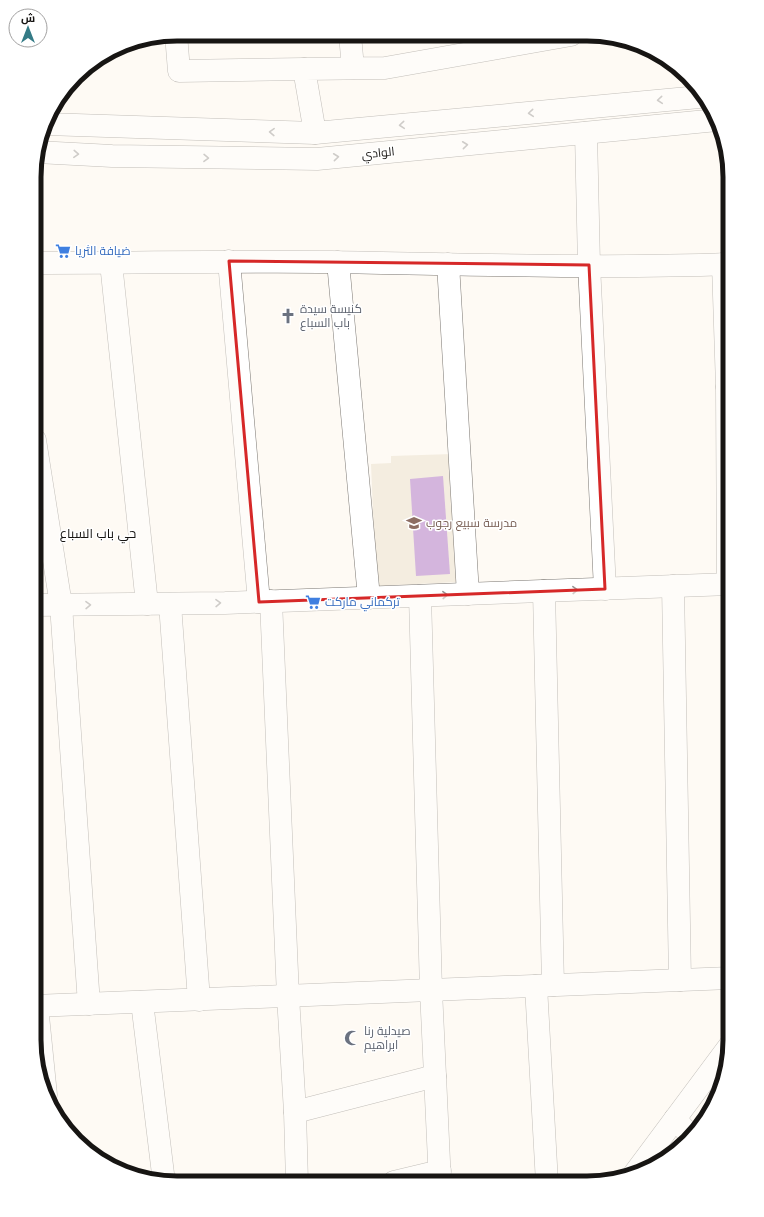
<svg xmlns="http://www.w3.org/2000/svg" width="764" height="1217" viewBox="0 0 764 1217" font-family="'DM Sans',Cairo,sans-serif">
  <style>
    .built { fill: #f4ede0 }
    .building { fill: #d4b5dd }
    .lines { fill: none; stroke-linecap: round; stroke-linejoin: round }
    .minor-casing { stroke: #7c7873; stroke-width: 23 }
    .secondary-casing { stroke: #7c7873; stroke-width: 23 }
    .minor { stroke: #fff; stroke-width: 22 }
    .secondary { stroke: #fff; stroke-width: 22 }
    .oneway { stroke: #979695 }
    .marked { fill: none; stroke: #d62828; stroke-width: 3; stroke-linejoin: round }
    .labels { text-anchor: middle; stroke-width: 3; stroke-linejoin: round; paint-order: stroke }
    .street-label { font-size: 12px; fill: #171513; stroke: #fff }
    .shop-label { font-size: 12px; fill: #366cbe; stroke: #fff; text-anchor: start }
    .worship-label { font-size: 12px; fill: #5b616d; stroke: #fff; text-anchor: start }
    .education-label { font-size: 12px; fill: #785e54; stroke: #fff; text-anchor: start }
    .neighbourhood-label { font-size: 13px; fill: #171513; stroke: #fff }
    .rim { fill: none; stroke: #171513; stroke-width: 5 }
  </style>
  <rect width="100%" height="100%" fill="#fefaf4"/>
  <!-- built -->
  <path class="built" d="M452,454L458,582L376,586L371,464L391,463V456Z"/>
  <!-- building -->
  <path class="building" d="M443,476L450,574L416,576L410,479Z"/>
  <g class="lines">
    <!-- minor casing -->
    <g class="minor-casing">
      <g id="minor">
        <path d="M176,34L179,71L304,69"/>
        <path d="M350,35L353,68"/>
        <path d="M315,133L304,69L385,68L571,35"/>
        <path d="M586,133L589,265L605,589"/>
        <path d="M229,261L259,602"/>
        <path d="M338,262L369,598"/>
        <path d="M35,263C134,263 233,261 332,262C464,264 597,269 730,264"/>
        <path d="M111,263L147,604"/>
        <path d="M448,264L468,594"/>
        <path d="M723,264L727,387H730"/>
        <path d="M727,387L728,584"/>
        <path d="M35,440L61,605L89,1004"/>
        <path d="M673,586L680,980"/>
        <path d="M544,591L553,985"/>
        <path d="M420,596L431,990L440,1183"/>
        <path d="M271,601L288,996L295,1112L297,1182"/>
        <path d="M170,604L199,1000"/>
        <path d="M536,986L547,1183"/>
        <path d="M142,1002L164,1182"/>
        <path d="M34,1006L730,978"/>
        <path d="M37,1006L46,1095"/>
        <path d="M295,1112L435,1076"/>
        <path d="M675,1119L690,1135"/>
        <path d="M634,1174L730,1045"/>
        <path d="M394,1182L440,1171"/>
      </g>
    </g>
    <!-- secondary casing -->
    <g class="secondary-casing">
      <g id="secondary">
        <path d="M46,124L315,133L699,97"/>
        <path d="M37,152L112,156L317,159L717,120"/>
        <path d="M35,605L225,603L730,584"/>
      </g>
    </g>
    <!-- minor -->
    <use href="#minor" class="minor"/>
    <!-- secondary -->
    <use href="#secondary" class="secondary"/>
  </g>
  <!-- one-way arrows -->
  <defs><path id="oneway-chevron" d="M-2-3.5L2.5 0L-2 3.5" fill="none" stroke-width="1.6" stroke-linecap="round" stroke-linejoin="round"/></defs>
  <g class="oneway">
    <use href="#oneway-chevron" transform="translate(660 100) rotate(175)"/>
    <use href="#oneway-chevron" transform="translate(531 113) rotate(175)"/>
    <use href="#oneway-chevron" transform="translate(402 125) rotate(175)"/>
    <use href="#oneway-chevron" transform="translate(272 132) rotate(-178)"/>
    <use href="#oneway-chevron" transform="translate(465 145) rotate(-6)"/>
    <use href="#oneway-chevron" transform="translate(76 154) rotate(3)"/>
    <use href="#oneway-chevron" transform="translate(336 157) rotate(-6)"/>
    <use href="#oneway-chevron" transform="translate(206 158) rotate(1)"/>
    <use href="#oneway-chevron" transform="translate(575 590) rotate(-2)"/>
    <use href="#oneway-chevron" transform="translate(445 595) rotate(-2)"/>
    <use href="#oneway-chevron" transform="translate(218 603) rotate(-1)"/>
    <use href="#oneway-chevron" transform="translate(88 605) rotate(-1)"/>
  </g>
  <!-- marked area -->
  <path d="M0 0H764V1217H0ZM229,261L589,265L605,589L259,602Z" fill="#fefaf4" fill-opacity=".55" fill-rule="evenodd"/>
  <path class="marked" d="M229,261L589,265L605,589L259,602Z"/>
  <!-- icons -->
  <defs>
    <g id="supermarket-bare" transform="scale(1.2)"><path d="M-6-5.5h2.5l.6 2H6L4.5 2H-2.5L-4.4-4H-6ZM-1.5 3.2a1.3 1.3 0 1 0 .1 0ZM3 3.2a1.3 1.3 0 1 0 .1 0Z" fill="#3f7fe0" stroke="#fff" stroke-width="2.5" paint-order="stroke"/></g>
    <g id="church-bare" transform="scale(1.2)"><path d="M-1.2-6h2.4v3.5h3.3v2.4h-3.3V6h-2.4V-.1h-3.3v-2.4h3.3Z" fill="#6b7280" stroke="#fff" stroke-width="2.5" paint-order="stroke"/></g>
    <g id="school-bare" transform="scale(1.2)"><path d="M0-5L7-2L0 1L-7-2ZM-4 1L0 2.5L4 1V4Q0 6-4 4Z" fill="#8d6e63" stroke="#fff" stroke-width="2.5" paint-order="stroke"/></g>
    <g id="mosque-bare" transform="scale(1.2)"><path d="M3.5-4.9A6 6 0 1 0 3.5 4.9A5 5 0 1 1 3.5-4.9Z" fill="#6b7280" stroke="#fff" stroke-width="2.5" paint-order="stroke"/></g>
  </defs>
  <g fill-rule="evenodd">
    <use href="#supermarket-bare" x="63" y="251"/>
    <use href="#church-bare" x="288" y="316"/>
    <use href="#school-bare" x="414" y="523"/>
    <use href="#supermarket-bare" x="313" y="602"/>
    <use href="#mosque-bare" x="352" y="1038"/>
  </g>
  <g class="labels">
    <!-- street labels -->
    <g class="street-label">
      <text transform="translate(378 153) rotate(-6)" y="4">الوادي</text>
    </g>
    <!-- shop labels -->
    <g class="shop-label">
      <text x="75" y="255">ضيافة الثريا</text>
      <text x="325" y="606">تركماني ماركت</text>
    </g>
    <!-- worship labels -->
    <g class="worship-label">
      <text x="300" y="313">كنيسة سيدة<tspan x="300" dy="14">باب السباع</tspan></text>
      <text x="364" y="1035">صيدلية رنا<tspan x="364" dy="14">ابراهيم</tspan></text>
    </g>
    <!-- education labels -->
    <g class="education-label">
      <text x="426" y="527">مدرسة سبيع رجوب</text>
    </g>
    <!-- neighbourhood labels -->
    <g class="neighbourhood-label">
      <text x="98" y="538">حي باب السباع</text>
    </g>
  </g>
  <!-- crop -->
  <path d="M0 0H764V1217H0ZM177 41H587A136 136 0 0 1 723 177V1040A136 136 0 0 1 587 1176H177A136 136 0 0 1 41 1040V177A136 136 0 0 1 177 41Z" fill="#fff" fill-rule="evenodd"/>
  <path class="rim" d="M177 41H587A136 136 0 0 1 723 177V1040A136 136 0 0 1 587 1176H177A136 136 0 0 1 41 1040V177A136 136 0 0 1 177 41Z"/>
  <!-- north arrow -->
  <g transform="translate(28 28)"><circle r="19" fill="#ffffff" stroke="#a2a1a1"/>
  <path d="M0-3L7 15L0 10L-7 15Z" fill="#347b86"/>
  <text y="-6" font-size="11" font-weight="bold" text-anchor="middle" fill="#171513">ش</text>
  </g>
</svg>
